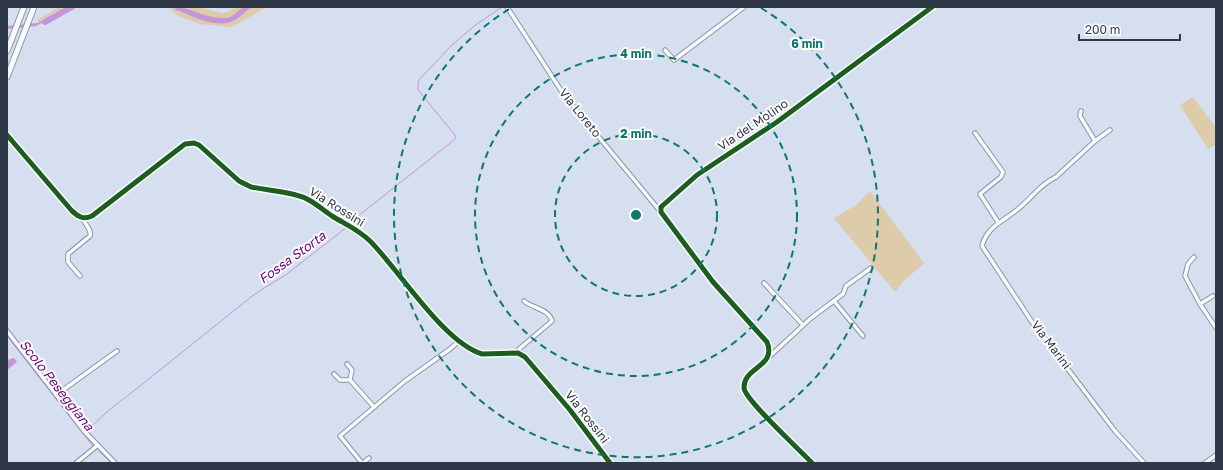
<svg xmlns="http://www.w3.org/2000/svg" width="1223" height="470" viewBox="0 0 1223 470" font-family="'Golos Text',sans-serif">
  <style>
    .green { fill: #decba9 }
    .water { fill: #c595da }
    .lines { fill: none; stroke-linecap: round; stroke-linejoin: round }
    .stream { stroke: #c595da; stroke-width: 1 }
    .river { stroke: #c595da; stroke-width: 6 }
    .minor-casing { stroke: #8c95a2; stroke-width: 5.5 }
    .highway-casing { stroke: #8c95a2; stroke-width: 7 }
    .minor { stroke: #f9fafd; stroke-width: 3.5 }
    .highway { stroke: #f9fafd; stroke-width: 5 }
    .cycleway-casing { stroke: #fdfdfd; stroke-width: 8 }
    .cycleway { stroke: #1b5e20; stroke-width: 5 }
    .ring { fill: none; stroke: #0f766e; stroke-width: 2; stroke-dasharray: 7 5 }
    .labels { text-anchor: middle; stroke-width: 4; stroke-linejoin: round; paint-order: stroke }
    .street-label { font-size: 12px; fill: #2f3846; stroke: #fdfdfd }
    .water-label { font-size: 13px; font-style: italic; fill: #67017c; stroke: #fdfdfd }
    .centre { fill: #0f766e; stroke: #fdfdfd; stroke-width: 2 }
    .ring-label { font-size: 12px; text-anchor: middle; font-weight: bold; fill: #0f766e; stroke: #fdfdfd; stroke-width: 4; stroke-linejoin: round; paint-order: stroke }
  </style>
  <rect width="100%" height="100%" fill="#d5dfef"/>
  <!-- green -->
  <g class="green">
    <path d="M59,7H67L38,23L37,20Z"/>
    <path d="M169,7H174L176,10L199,19L216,23L228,22L253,7H267L232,27L200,24L181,17L174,13Z"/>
    <path d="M182,7H197L222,13L228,12L235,7H244C239,11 234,16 228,18C216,21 192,14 182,7Z"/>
    <path d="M1193,97L1216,128V144L1208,149L1180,105Z"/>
    <path d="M870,191L924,263L904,281L895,292L834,218L856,205Z"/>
  </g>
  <!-- water -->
  <g class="water">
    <path d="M67,7H72L36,26L7,29V26L38,23Z"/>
    <path d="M174,7C191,7 205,19 225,18C234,18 237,10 244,7C246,6 250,7 253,7C246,10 241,16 235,20C217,30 193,16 176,10Z"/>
    <path d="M14,358L17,362L7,370V360Z"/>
  </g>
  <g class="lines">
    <!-- stream -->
    <g class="stream">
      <path d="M349,225L357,217L454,140L456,137L454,134L418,90V84L419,80L451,46L474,26L502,7"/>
      <path d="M7,336L92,445"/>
      <path d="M90,428L109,410L135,390L251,297L261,290L287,274L347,227"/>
      <path d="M99,451L111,463"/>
    </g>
    <!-- river -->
    <path class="river" d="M45,22L72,7"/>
    <!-- minor casing -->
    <g class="minor-casing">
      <g id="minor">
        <path d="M507,7L564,95L660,211"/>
        <path d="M665,50L674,60L744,7"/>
        <path d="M1081,111L1080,116L1095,141"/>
        <path d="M1110,130L1095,141L1056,177C1040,184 1031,199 1018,209C1004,221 987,226 982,246L1032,322L1115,431L1144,463"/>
        <path d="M975,133L1003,172L1001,177L980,194L998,222"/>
        <path d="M7,135L72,211C79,217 83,220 92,216L185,144L194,143L199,145L239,181L251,187C266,190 281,191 296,195C310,198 320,208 332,216C345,224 359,230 370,241C399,270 444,343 482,354L518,353L525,357L570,410L610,463"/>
        <path d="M1194,257L1188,264L1185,276L1200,304L1216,328"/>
        <path d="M80,276L68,262V254L90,236C92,230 85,224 82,218"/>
        <path d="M764,283L803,325"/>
        <path d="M834,301L863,336"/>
        <path d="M1200,304L1213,296"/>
        <path d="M7,331L84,431L115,463"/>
        <path d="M518,353L519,349L552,321C549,309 532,308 524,301"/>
        <path d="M769,357L811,318L843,294L846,286L871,268"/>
        <path d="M347,364L352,370L350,380"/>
        <path d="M334,374L340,380H350L374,407"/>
        <path d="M56,395L117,351"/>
        <path d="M76,463L98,445"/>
        <path d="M362,463L340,436L405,381L450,349L459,341"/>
        <path d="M363,463L369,458"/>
        <path d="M812,463C801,451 745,400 744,388C743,367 777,367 767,342L713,282L661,212V207L697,175L777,122L932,7"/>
        <path d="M1205,463L1216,455"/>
      </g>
    </g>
    <!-- highway casing -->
    <g class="highway-casing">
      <g id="highway">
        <path d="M7,51L24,7"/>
        <path d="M7,77L34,7"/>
      </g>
    </g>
    <!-- minor -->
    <use href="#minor" class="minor"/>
    <!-- highway -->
    <use href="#highway" class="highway"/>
    <!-- cycleway casing -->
    <g class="cycleway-casing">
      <g id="cycleway">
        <path d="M7,135L72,211C79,217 83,220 92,216L185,144L194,143L199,145L239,181L251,187C266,190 281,191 296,195C310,198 320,208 332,216C345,224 359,230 370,241C399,270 444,343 482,354L518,353L525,357L570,410L610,463"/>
        <path d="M812,463C801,451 745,400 744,388C743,367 777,367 767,342L713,282L661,212V207L697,175L777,122L932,7"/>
      </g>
    </g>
    <!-- cycleway -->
    <use href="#cycleway" class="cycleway"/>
  </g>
  <!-- distance rings -->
  <g class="ring">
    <circle cx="636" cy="215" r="81"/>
    <circle cx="636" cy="215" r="161"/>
    <path d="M761 8A242 242 0 1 1 511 8"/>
  </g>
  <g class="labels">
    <!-- street labels -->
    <g class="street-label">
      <text transform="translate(580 113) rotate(51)" y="4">Via Loreto</text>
      <text transform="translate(753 125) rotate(-34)" y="4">Via del Molino</text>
      <text transform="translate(337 207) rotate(32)" y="4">Via Rossini</text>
      <text transform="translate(1051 345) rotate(53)" y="4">Via Marini</text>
      <text transform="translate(587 417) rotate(52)" y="4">Via Rossini</text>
    </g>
    <!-- water labels -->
    <g class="water-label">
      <text transform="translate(292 257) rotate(-36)" y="5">Fossa Storta</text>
      <text transform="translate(57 385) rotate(52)" y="5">Scolo Peseggiana</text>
    </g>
  </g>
  <circle cx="636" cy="215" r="6" class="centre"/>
  <g class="ring-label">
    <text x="807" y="48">6 min</text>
    <text x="636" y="58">4 min</text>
    <text x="636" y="138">2 min</text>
  </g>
  <!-- border -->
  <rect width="1223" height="470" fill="none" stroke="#2f3846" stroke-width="16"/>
  <!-- scale -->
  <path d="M1079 34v6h101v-6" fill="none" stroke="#2f3846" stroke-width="2"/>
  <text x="1085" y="34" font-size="12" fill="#2f3846" stroke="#fdfdfd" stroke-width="3" paint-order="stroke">200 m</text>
</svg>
